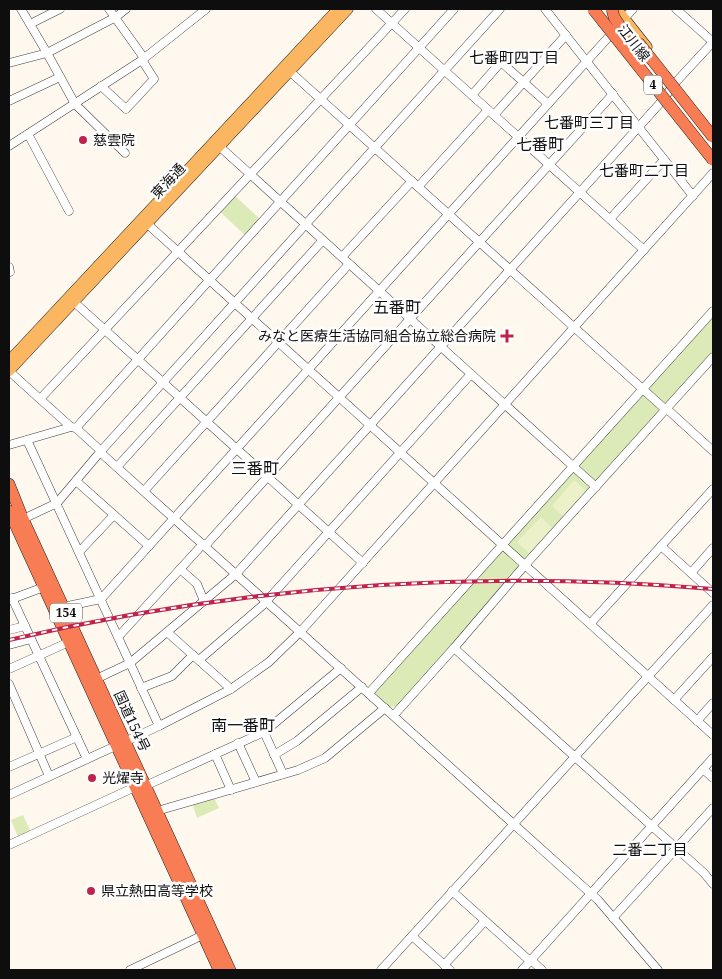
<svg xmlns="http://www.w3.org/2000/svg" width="722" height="979" viewBox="0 0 722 979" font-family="'Noto Serif','Noto Sans JP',serif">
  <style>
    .green { fill: #dceab7 }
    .pitch { fill: #ecf1c9 }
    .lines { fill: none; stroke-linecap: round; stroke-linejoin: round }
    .minor-casing { stroke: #414141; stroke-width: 9 }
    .major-casing { stroke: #1f1f1f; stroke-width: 11 }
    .highway-casing { stroke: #1f1f1f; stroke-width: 12 }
    .minor { stroke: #fff; stroke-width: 8 }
    .major { stroke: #fbb662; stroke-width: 10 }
    .highway { stroke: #f87d54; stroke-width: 11 }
    .rail-casing { stroke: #c1224b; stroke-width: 4 }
    .rail { stroke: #fff; stroke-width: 2; stroke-dasharray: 5.5; stroke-linecap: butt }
    .highway-bridge-casing { stroke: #1f1f1f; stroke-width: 12; stroke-linecap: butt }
    .highway-bridge { stroke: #f87d54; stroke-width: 11 }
    .poi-dot { fill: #c1224b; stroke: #fff; stroke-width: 2 }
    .labels { text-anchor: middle; stroke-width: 5; stroke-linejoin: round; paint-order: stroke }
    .shield { fill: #fff; stroke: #565656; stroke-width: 1 }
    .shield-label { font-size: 12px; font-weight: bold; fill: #0e0e0e }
    .street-label { font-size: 14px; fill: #0e0e0e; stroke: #fff }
    .poi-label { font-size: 14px; fill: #0e0e0e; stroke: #fff; text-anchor: start }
    .neighbourhood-label { font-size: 15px; fill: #0e0e0e; stroke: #fff }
    .quarter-label { font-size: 16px; fill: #0e0e0e; stroke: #fff }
  </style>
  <rect width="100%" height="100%" fill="#fff8ef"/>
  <!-- green -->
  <g class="green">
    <path d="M234,195L261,220L246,236L219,211Z"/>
    <path d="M713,314V353L528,557L398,706L389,707L374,692Z"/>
    <path d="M214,798L219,808L197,818L192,803Z"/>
    <path d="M23,815L30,830L18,837L11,820Z"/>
  </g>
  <!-- pitch -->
  <g class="pitch">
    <path d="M574,480L586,491L563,516L552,506Z"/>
    <path d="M541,517L552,528L529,553L517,542Z"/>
  </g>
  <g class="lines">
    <!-- minor casing -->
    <g class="minor-casing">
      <g id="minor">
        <path d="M21,9L47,53L75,104L125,153"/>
        <path d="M109,9L144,58"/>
        <path d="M376,9L644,250"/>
        <path d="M545,9L693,196"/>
        <path d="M676,9L713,42"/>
        <path d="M621,22L633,9"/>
        <path d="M30,24L60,9"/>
        <path d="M9,63L47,53L116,17L126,9"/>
        <path d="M286,68L666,410"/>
        <path d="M101,86L126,109L154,79L142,60"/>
        <path d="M472,95L501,62L548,104"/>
        <path d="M9,101L60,77"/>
        <path d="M494,115L566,35"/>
        <path d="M28,134L69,211"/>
        <path d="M9,146L142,60L206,9"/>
        <path d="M219,146L596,487"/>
        <path d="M418,187L488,110"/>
        <path d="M610,219L664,160"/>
        <path d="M143,220L713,735"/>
        <path d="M342,257L412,181"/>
        <path d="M9,267L10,272"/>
        <path d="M74,302L363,563"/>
        <path d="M9,371L71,427L76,428L101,451"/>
        <path d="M40,399L405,9"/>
        <path d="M667,409L713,451"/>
        <path d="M76,428L454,9"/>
        <path d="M27,440L159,726"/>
        <path d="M9,445L71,427"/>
        <path d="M101,453L598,900L658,970"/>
        <path d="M117,467L323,240"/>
        <path d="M76,481L149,546"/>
        <path d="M144,491L349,264"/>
        <path d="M23,519L57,503L101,451L500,9"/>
        <path d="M205,546L613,94"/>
        <path d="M661,546L713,593"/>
        <path d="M79,552L114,515"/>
        <path d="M180,569L197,584L204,601"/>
        <path d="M691,573L713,548"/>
        <path d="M12,598L87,759"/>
        <path d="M9,600L44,587"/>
        <path d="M63,607L101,599L614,31"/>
        <path d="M590,624L713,489"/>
        <path d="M9,630L25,626"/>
        <path d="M167,632L231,689"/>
        <path d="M118,637L203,544"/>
        <path d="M9,645L31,639"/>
        <path d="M454,648L704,873L713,884"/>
        <path d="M199,660L263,605L471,374"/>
        <path d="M9,669L69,642"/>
        <path d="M96,679L130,663L236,574L662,101L675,83L713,42"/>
        <path d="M9,684L49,776"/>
        <path d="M141,688L172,676L193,655"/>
        <path d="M369,693L713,311"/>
        <path d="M674,700L713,657"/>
        <path d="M394,715L454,648L525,565L713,357"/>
        <path d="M697,721L713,703"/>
        <path d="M264,732L283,774"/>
        <path d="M238,743L256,782"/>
        <path d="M215,754L231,790"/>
        <path d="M274,755L297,741L362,687"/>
        <path d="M9,767L77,737"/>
        <path d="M703,769L713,778"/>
        <path d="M145,786L264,732L341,668"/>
        <path d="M9,795L159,726L231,689L269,662L301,631L713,173"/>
        <path d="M157,811L298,770L325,758L385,708"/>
        <path d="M9,845L135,787"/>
        <path d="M452,891L530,961"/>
        <path d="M613,918L713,808"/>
        <path d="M412,936L450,970"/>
        <path d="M531,960L542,970"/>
        <path d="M444,965L485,921"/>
        <path d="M130,970L203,935"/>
        <path d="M381,970L713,605"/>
        <path d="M522,970L713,758"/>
      </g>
    </g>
    <!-- major casing -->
    <g class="major-casing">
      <g id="major">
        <path d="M617,9L647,47"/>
        <path d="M9,361L338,9"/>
        <path d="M9,371L348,9"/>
      </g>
    </g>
    <!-- highway casing -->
    <g class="highway-casing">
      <g id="highway">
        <path d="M9,484L23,519L230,970"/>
        <path d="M9,511L219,970"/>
      </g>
    </g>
    <!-- minor -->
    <use href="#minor" class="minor"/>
    <!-- major -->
    <use href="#major" class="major"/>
    <!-- highway -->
    <use href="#highway" class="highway"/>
    <!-- rail casing -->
    <g class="rail-casing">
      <path id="rail" d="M9,640C239,586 477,569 713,589"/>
    </g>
    <!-- rail -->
    <use href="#rail" class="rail"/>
    <!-- highway-bridge casing -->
    <g class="highway-bridge-casing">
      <g id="highway-bridge">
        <path d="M593,9L713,160"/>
        <path d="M612,9L614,17L639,55"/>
        <path d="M638,42L713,137"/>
      </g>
    </g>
    <!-- highway-bridge -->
    <use href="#highway-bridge" class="highway-bridge"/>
  </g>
  <!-- markers -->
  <g class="poi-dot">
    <circle cx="83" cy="140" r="5"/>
    <path d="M504.5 328.5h5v5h5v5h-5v5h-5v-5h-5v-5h5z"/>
    <circle cx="92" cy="778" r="5"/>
    <circle cx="91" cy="891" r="5"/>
  </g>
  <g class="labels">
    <!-- shield labels -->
    <g class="shield">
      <rect x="644" y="75.5" width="18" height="19" rx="4"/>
      <rect x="50" y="603.5" width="32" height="19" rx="4"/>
    </g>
    <g class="shield-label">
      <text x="653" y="89">4</text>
      <text x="66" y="617">154</text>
    </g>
    <!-- street labels -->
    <g class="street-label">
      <text transform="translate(634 43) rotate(52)" y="5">江川線</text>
      <text transform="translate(168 181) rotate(-47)" y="5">東海通</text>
      <text transform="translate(132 721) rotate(65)" y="5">国道154号</text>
    </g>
    <!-- poi labels -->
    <g class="poi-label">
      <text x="93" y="145">慈雲院</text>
      <text x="496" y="341" text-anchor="end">みなと医療生活協同組合協立総合病院</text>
      <text x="102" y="783">光燿寺</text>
      <text x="101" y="896">県立熱田高等学校</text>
    </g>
    <!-- neighbourhood labels -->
    <g class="neighbourhood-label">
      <text x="514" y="63">七番町四丁目</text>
      <text x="589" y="128">七番町三丁目</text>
      <text x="644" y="176">七番町二丁目</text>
      <text x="650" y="855">二番二丁目</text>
    </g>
    <!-- quarter labels -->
    <g class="quarter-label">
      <text x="540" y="150">七番町</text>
      <text x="397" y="313">五番町</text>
      <text x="255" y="474">三番町</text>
      <text x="243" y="731">南一番町</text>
    </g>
  </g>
  <!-- border -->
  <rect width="722" height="979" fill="none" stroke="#0e0e0e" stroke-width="20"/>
</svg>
